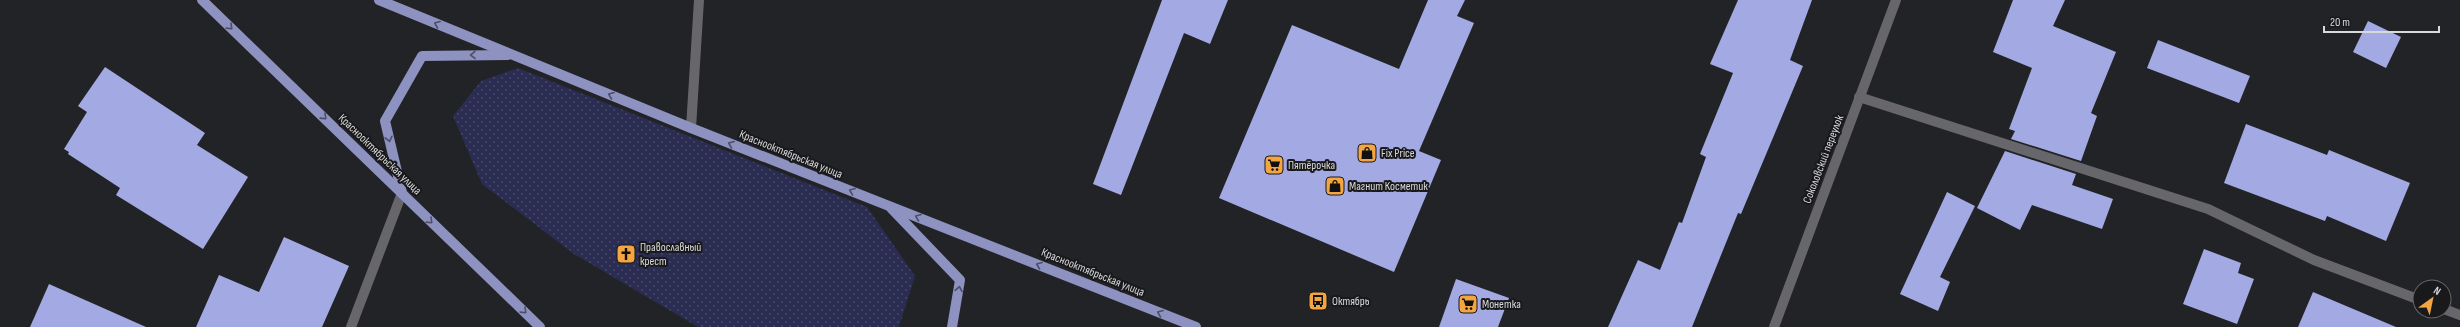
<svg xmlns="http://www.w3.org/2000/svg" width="2460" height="327" viewBox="0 0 2460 327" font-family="'Sofia Sans Condensed',sans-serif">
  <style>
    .green { fill: url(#green-dots) }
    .building { fill: #a3aae3 }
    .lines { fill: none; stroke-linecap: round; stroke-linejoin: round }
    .minor { stroke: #67676b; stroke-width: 10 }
    .major { stroke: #8d92c1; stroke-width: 10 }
    .oneway { stroke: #4d4f66 }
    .labels { text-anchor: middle; stroke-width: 4; stroke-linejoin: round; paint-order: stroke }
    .poi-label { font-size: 12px; fill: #d8d9db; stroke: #19191c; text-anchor: start }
    .street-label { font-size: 12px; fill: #d8d9db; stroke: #19191c }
  </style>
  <defs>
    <pattern id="green-dots" width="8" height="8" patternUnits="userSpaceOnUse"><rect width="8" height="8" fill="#2a2c52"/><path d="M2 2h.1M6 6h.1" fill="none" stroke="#484a6a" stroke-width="1.8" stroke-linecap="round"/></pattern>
  </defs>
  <rect width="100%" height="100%" fill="#222326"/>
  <!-- green -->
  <path class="green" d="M518,68L867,207L915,276L899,327H698L574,254L482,184L453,116L481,81Z"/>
  <!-- building -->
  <g class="building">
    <path d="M1162,0H1228L1210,44L1184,33L1121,195L1093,184Z"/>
    <path d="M1428,0H1465L1457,16L1474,23L1419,151L1441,160L1394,272L1219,198L1292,25L1399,69Z"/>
    <path d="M1738,0H1812L1790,60L1803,66L1741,214L1738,213L1692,327H1608L1638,260L1660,270L1679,222L1682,223L1706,157L1700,154L1733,73L1710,64Z"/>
    <path d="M2013,0H2065L2053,26L2116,52L2091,113L2097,116L2081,161L2011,139L2015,131L2009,129L2032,68L1993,52Z"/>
    <path d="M2368,21L2401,37L2386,68L2353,52Z"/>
    <path d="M2158,40L2250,76L2239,103L2147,68Z"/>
    <path d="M105,67L205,133L197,145L248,177L203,249L116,195L120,188L68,154L69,152L64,149L87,112L78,106Z"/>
    <path d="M2246,124L2327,155L2329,150L2410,183L2386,241L2327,216L2325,221L2224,183Z"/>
    <path d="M2005,151L2076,174L2072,185L2113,199L2102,229L2032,205L2020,230L1977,208Z"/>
    <path d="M1947,192L1975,206L1940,277L1950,282L1938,311L1900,294Z"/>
    <path d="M284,237L349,266L322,327H196L219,275L259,292Z"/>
    <path d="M2204,249L2241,263L2238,273L2254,279L2237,324L2183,304Z"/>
    <path d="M1456,279L1509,298L1498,327H1439Z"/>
    <path d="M49,284L146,327H30Z"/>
    <path d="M2313,292L2396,327H2298Z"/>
  </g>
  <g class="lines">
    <!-- minor -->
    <g class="minor">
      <path d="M1859,97L2208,209L2314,260L2420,300"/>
      <path d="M691,128L699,0"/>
      <path d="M2444,309L2460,315"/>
      <path d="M351,327L402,193"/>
      <path d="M1774,327L1896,0"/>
    </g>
    <!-- major -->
    <g class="major">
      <path d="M202,0L540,327"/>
      <path d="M379,0L691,128L1196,327"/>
      <path d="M402,193L385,121L422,56L508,55"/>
      <path d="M891,208L960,280L952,327"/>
    </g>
  </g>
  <!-- one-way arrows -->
  <defs><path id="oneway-chevron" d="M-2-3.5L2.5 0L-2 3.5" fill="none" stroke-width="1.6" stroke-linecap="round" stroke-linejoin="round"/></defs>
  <g class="oneway">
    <use href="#oneway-chevron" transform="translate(437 24) rotate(-158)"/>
    <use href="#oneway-chevron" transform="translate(230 27) rotate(44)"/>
    <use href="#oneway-chevron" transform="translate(473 55) rotate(179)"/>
    <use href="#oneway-chevron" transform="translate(611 95) rotate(-158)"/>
    <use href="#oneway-chevron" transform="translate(324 117) rotate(44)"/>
    <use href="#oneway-chevron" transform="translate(389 139) rotate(77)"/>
    <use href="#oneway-chevron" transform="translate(731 144) rotate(-158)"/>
    <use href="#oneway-chevron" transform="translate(852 191) rotate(-158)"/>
    <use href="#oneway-chevron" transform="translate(918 217) rotate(-158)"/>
    <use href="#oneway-chevron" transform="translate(430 221) rotate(44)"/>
    <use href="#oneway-chevron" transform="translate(1039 265) rotate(-158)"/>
    <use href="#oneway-chevron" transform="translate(959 289) rotate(-80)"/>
    <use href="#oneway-chevron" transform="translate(524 311) rotate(44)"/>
    <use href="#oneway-chevron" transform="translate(1160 313) rotate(-158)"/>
  </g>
  <!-- icons -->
  <defs>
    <g id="shop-square" transform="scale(1)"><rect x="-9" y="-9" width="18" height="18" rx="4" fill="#f2a541" stroke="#19191c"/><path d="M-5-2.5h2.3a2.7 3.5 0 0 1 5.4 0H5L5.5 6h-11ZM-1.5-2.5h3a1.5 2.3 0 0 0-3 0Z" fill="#111"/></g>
    <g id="supermarket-square" transform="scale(1)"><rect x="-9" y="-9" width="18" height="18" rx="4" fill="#f2a541" stroke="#19191c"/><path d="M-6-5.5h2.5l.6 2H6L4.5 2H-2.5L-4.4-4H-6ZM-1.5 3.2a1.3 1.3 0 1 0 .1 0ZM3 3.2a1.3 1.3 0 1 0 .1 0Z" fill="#111"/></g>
    <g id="church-square" transform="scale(1)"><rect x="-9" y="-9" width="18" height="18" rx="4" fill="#f2a541" stroke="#19191c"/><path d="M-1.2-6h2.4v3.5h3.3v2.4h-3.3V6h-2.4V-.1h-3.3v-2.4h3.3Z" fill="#111"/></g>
    <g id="bus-square" transform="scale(1)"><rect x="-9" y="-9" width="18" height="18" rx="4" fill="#f2a541" stroke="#19191c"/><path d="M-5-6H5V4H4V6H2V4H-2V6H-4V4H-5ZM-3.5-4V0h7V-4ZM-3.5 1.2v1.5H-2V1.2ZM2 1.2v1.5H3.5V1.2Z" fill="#111"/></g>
  </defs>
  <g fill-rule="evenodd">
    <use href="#shop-square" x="1367" y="153"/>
    <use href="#supermarket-square" x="1274" y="165"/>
    <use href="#shop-square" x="1335" y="186"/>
    <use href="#church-square" x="626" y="254"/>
    <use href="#bus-square" x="1318" y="301"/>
    <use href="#supermarket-square" x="1468" y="304"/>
  </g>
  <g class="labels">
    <!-- poi labels -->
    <g class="poi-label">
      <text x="1381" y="157">Fix Price</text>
      <text x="1288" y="169">Пятёрочка</text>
      <text x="1349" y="190">Магнит Косметик</text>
      <text x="640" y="251">Православный<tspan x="640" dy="14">крест</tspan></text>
      <text x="1332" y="305">Октябрь</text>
      <text x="1482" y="308">Монетка</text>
    </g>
    <!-- street labels -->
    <g class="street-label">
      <text transform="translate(380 154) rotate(44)" y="4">Краснооктябрьская улица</text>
      <text transform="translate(791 154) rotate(22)" y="4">Краснооктябрьская улица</text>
      <text transform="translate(1823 159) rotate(-69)" y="4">Соколовский переулок</text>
      <text transform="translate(1093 272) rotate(22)" y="4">Краснооктябрьская улица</text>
    </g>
  </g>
  <!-- north arrow -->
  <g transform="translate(2432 299) rotate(33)"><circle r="19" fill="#19191c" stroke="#656668"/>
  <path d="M0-3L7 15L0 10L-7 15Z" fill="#f2a541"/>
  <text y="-6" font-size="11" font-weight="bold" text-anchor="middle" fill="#d8d9db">N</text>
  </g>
  <!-- scale -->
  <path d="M2324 26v6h115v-6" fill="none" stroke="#d8d9db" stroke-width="2"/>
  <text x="2330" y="26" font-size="12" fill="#d8d9db" stroke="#19191c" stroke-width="3" paint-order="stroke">20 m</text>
</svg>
